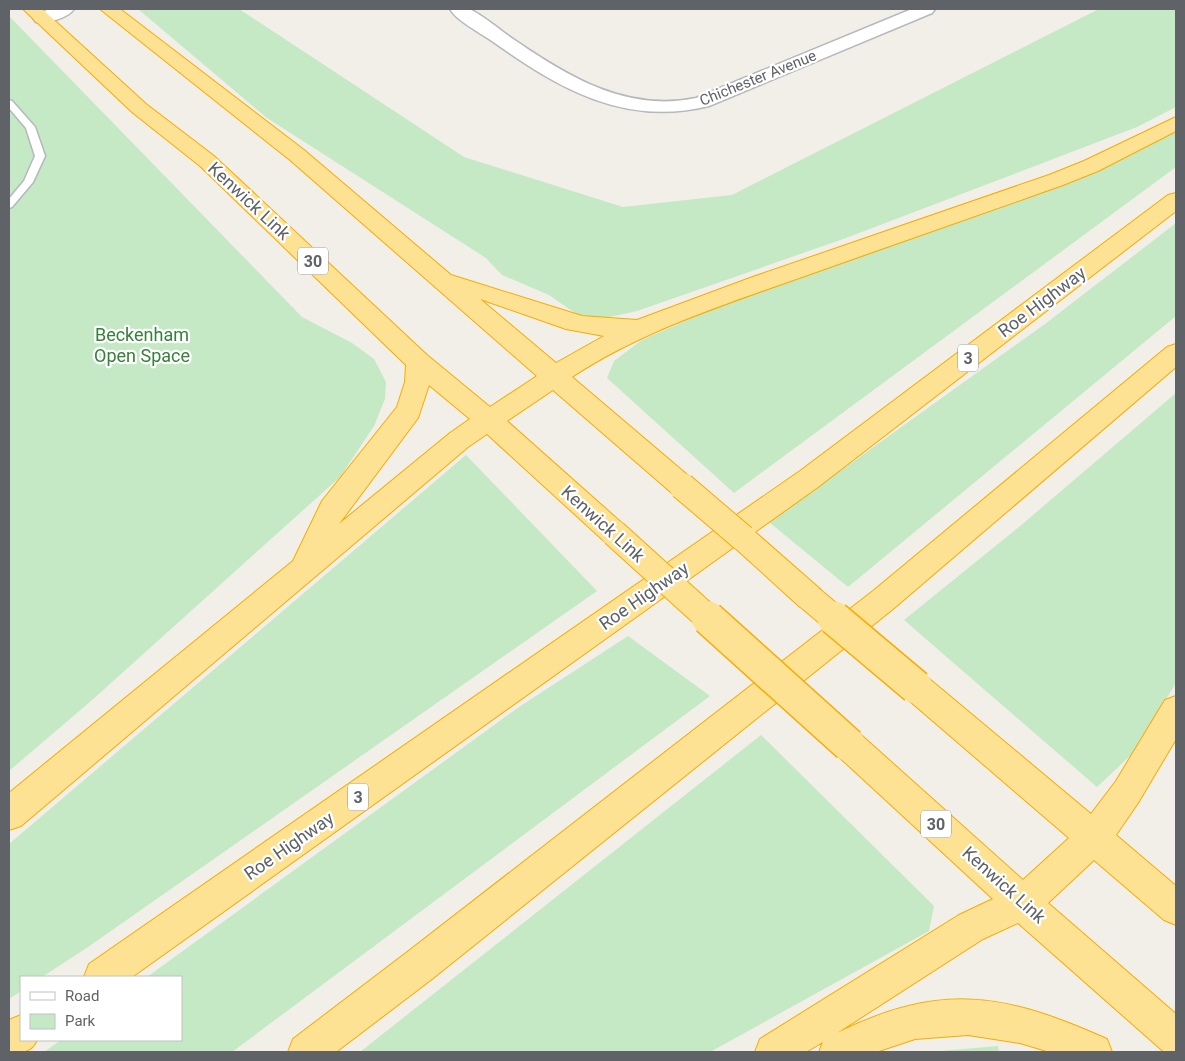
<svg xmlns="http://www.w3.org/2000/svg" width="1185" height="1061" viewBox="0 0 1185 1061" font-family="Roboto,sans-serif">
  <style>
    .green { fill: #c5e8c5 }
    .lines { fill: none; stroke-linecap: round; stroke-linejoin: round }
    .lane-casing { stroke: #b5b8bc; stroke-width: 3 }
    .street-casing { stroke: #b5b8bc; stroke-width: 3 }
    .highway-casing { stroke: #f9ab00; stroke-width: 2 }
    .lane { fill: #fff; fill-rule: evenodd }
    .street { fill: #fff; fill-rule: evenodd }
    .highway { fill: #fde293; fill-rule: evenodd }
    .highway-bridge-far1-casing { stroke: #f9ab00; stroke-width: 28; stroke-linecap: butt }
    .highway-bridge-casing { stroke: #f9ab00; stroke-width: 36; stroke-linecap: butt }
    .highway-bridge-far1 { stroke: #fde293; stroke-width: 26 }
    .highway-bridge { stroke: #fde293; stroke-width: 33 }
    .labels { text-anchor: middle; stroke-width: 4.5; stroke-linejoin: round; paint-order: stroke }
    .far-street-label { font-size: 15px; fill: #5f6368; stroke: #fff }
    .shield { fill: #fff; stroke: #8f9295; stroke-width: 1 }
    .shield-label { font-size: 16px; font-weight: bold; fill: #5f6368 }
    .street-label { font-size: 18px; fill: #5f6368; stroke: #fff }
    .park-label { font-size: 18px; fill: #348238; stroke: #fff }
  </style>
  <rect width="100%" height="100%" fill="#f1efe8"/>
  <!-- green -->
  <g class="green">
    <path d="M138,9H239L464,157L623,207L732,195L1099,9H1176V107L1137,127L846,238L637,311L605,318L578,315L549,295L502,275L486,258L267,118Z"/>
    <path d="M9,16L302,317L352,343L374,359L386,382L385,399L374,426L340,477L91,701L9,771Z"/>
    <path d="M1176,132V167L734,493L607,378L614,361L642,340L724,304L916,237Z"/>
    <path d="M1176,223V316L848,587L769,522L1045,324Z"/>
    <path d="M1176,393V683L1132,754L1097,787L904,620L1019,527Z"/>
    <path d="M466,455L597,591L88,947L42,977H21V991L9,999V844Z"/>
    <path d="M628,636L710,696L232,1052H44L61,1040H181V977H147L519,707Z"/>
    <path d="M761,735L934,906L929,931L710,1052H360Z"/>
    <path d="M998,1046L999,1052H929Z"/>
  </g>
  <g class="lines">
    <!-- lane casing -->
    <g class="lane-casing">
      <path id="lane" d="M9,100L12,101L35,127L45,156L33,182L12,207L9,208V199L24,181L35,156L26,128L9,108Z"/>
    </g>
    <!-- street casing -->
    <g class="street-casing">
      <g id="street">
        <path d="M50,9H74C68,18 46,24 36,22L33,18L36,14Z"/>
        <path d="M450,9C455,9 463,7 469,9C478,12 503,32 513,39C567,76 627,113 696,98L912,9H935L932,13L709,106C624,127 558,88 492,41C479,32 457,21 450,9Z"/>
      </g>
    </g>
    <!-- highway casing -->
    <g class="highway-casing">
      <g id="highway">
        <path d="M23,9H42L146,104L214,156L427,355L490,407L537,376L290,160L100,9H120L304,150L451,275L582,316L637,320L750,278L1049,175L1084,161L1176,117V131L1098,171L1063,185C976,216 889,246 802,277C723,305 642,331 572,377L691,478L695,486L691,494L682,497L673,494L553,390L507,421L624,525L628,533L624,541L614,545L604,541L487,434L468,447L21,826L9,830V793L293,561L322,501L397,407L405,382L406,365L200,166L132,112ZM480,299L566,329L604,336L556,363ZM429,385L470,419L450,433L339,524L418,418Z"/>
        <path d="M1176,193V211L818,487L755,532L820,589L824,598L820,607L810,611L800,607L734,547L132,977H84L89,964L800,471L1168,195Z"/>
        <path d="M1176,344V367L893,609L432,979L336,1052H288L293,1039L406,953L873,591L1167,347Z"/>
        <path d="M916,673L927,677L1091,814L1116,781L1165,700L1176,696V739L1138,803L1116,835L1176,886V925L1164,920L1094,860L1048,903L1176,1014V1052L1163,1051L1018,923L983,939L837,1033C941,982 1004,993 1107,1039L1112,1052H1050L1020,1043L968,1035L915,1039L876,1052H819L823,1042L806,1052H755L760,1039L959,915L993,899L838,756L833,745L838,734L849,730L860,734L1023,880L1069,838L905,697L901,687L905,677Z"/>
        <path d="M21,1015V1040H37C31,1053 22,1052 9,1052V1020Z"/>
      </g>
    </g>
    <!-- lane -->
    <use href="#lane" class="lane"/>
    <!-- street -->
    <use href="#street" class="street"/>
    <!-- highway -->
    <use href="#highway" class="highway"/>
    <!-- highway-bridge-far1 casing -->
    <g class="highway-bridge-far1-casing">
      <g id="highway-bridge-far1">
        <path d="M682,486L743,538"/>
        <path d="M614,533L709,619"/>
        <path d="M810,598L835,619"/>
      </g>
    </g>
    <!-- highway-bridge casing -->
    <g class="highway-bridge-casing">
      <g id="highway-bridge">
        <path d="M708,618L849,745"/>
        <path d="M834,618L916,687"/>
      </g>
    </g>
    <!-- highway-bridge-far1 -->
    <use href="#highway-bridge-far1" class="highway-bridge-far1"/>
    <!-- highway-bridge -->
    <use href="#highway-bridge" class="highway-bridge"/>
  </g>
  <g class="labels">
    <!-- far-street labels -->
    <g class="far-street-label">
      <text transform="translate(758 78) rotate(-22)" y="5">Chichester Avenue</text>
    </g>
    <!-- shield labels -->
    <g class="shield">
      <rect x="298" y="247.5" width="30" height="27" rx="4"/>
      <rect x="958" y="344.5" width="20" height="27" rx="4"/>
      <rect x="348" y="783.5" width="20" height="27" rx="4"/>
      <rect x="921" y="810.5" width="30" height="27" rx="4"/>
    </g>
    <g class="shield-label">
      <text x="313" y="267">30</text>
      <text x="968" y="364">3</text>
      <text x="358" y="803">3</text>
      <text x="936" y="830">30</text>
    </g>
    <!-- street labels -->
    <g class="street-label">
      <text transform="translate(249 201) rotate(43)" y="6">Kenwick Link</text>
      <text transform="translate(1042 302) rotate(-37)" y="6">Roe Highway</text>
      <text transform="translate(603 524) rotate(42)" y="6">Kenwick Link</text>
      <text transform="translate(644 596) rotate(-35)" y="6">Roe Highway</text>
      <text transform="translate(289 846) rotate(-35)" y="6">Roe Highway</text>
      <text transform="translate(1004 885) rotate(42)" y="6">Kenwick Link</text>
    </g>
    <!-- park labels -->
    <g class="park-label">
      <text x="142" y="341">Beckenham<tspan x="142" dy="21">Open Space</tspan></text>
    </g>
  </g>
  <!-- border -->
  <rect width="1185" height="1061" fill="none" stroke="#5f6368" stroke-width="20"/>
  <!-- legend -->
  <rect x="20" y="976" width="162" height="65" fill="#ffffff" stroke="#bfc1c3"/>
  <rect x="30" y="992" width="25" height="8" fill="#ffffff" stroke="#bfc1c3"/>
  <text x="65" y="1001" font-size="15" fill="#5f6368">Road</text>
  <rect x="30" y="1014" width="25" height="15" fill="#c5e8c5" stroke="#bfc1c3"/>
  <text x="65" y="1026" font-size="15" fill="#5f6368">Park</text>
</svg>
